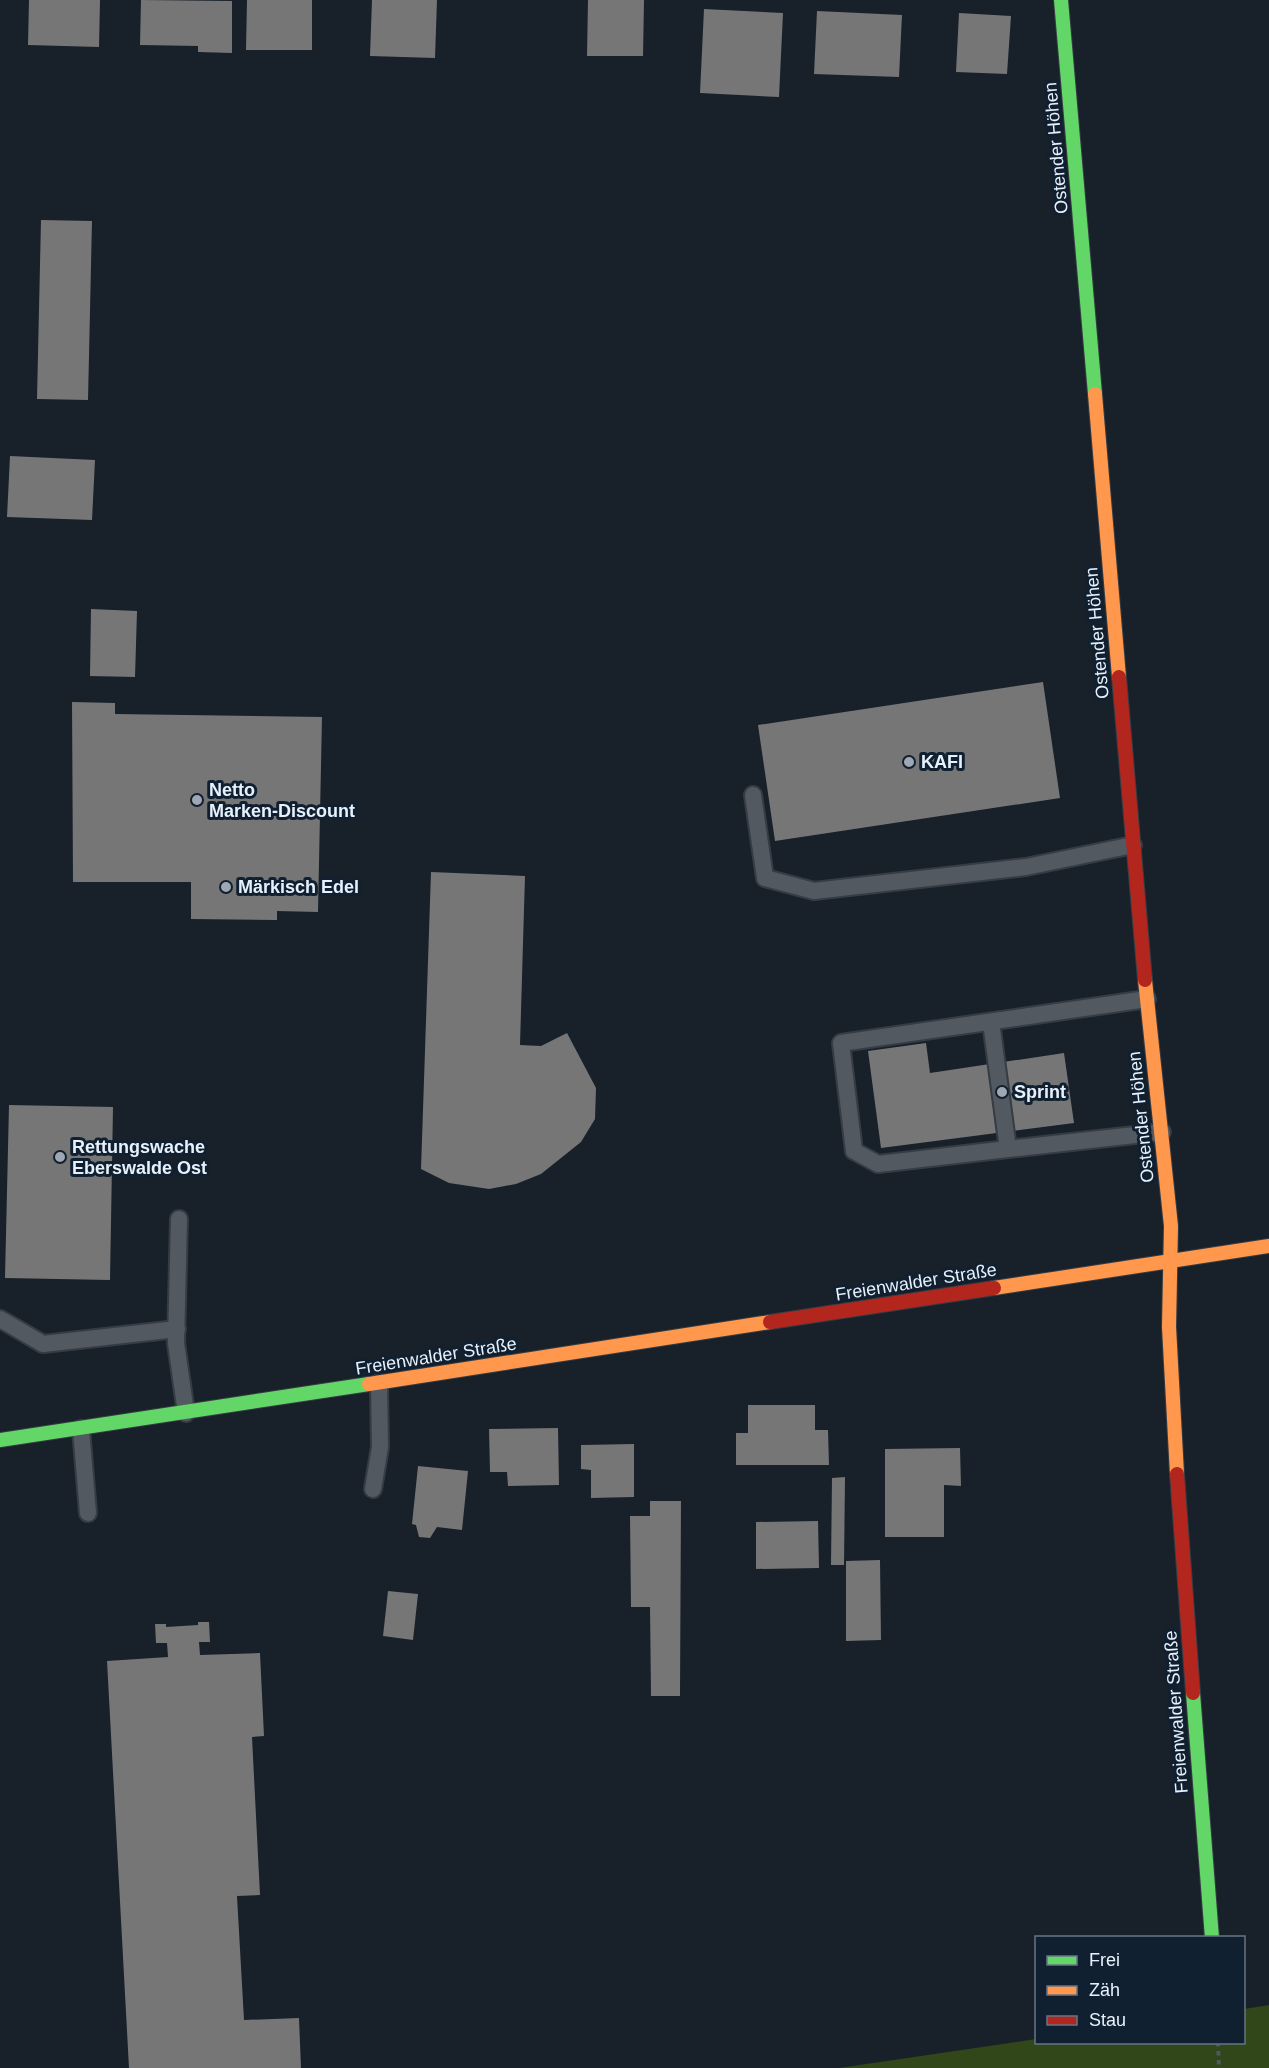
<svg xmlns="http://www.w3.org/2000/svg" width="1269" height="2068" viewBox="0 0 1269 2068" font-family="Arial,sans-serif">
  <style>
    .green { fill: #314719 }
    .building { fill: #767676 }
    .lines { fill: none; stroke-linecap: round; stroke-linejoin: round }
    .lane-casing { stroke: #363c44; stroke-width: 20 }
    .fast-casing { stroke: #363c44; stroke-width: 16 }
    .slow-casing { stroke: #363c44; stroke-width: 16 }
    .jam-casing { stroke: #363c44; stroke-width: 16 }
    .path { stroke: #51575e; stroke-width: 4; stroke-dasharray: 4.5 4.5; stroke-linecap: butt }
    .lane { stroke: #535960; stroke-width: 16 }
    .fast { stroke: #63d668; stroke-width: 14 }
    .slow { stroke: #ff974d; stroke-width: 14 }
    .jam { stroke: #b3261e; stroke-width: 14 }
    .poi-dot { fill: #9fa8b2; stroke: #112030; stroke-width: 2 }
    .labels { text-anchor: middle; stroke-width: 6; stroke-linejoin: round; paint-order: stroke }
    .street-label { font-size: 18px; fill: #e7f1fc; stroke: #112030 }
    .poi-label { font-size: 18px; font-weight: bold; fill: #e7f1fc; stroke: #112030; text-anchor: start }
  </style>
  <rect width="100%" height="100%" fill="#182029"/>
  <!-- green -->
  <path class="green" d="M1269,2005V2068H839L1036,2039V2042H1244V2009Z"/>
  <!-- building -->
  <g class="building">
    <path d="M29,0H100L99,47L28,45Z"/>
    <path d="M141,0L232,1V53L198,52V46L140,45Z"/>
    <path d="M247,0H312V50H246Z"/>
    <path d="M372,0H437L435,58L370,56Z"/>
    <path d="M588,0H644L643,56H587Z"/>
    <path d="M704,9L783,13L779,97L700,93Z"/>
    <path d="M817,11L902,15L899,77L814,74Z"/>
    <path d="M959,13L1011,16L1007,74L956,72Z"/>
    <path d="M41,220L92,221L88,400L37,399Z"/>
    <path d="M10,456L95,460L92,520L7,517Z"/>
    <path d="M91,609L137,611L135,677L90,676Z"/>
    <path d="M1043,682L1060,798L775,841L758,725Z"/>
    <path d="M72,702L115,703V714L322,717L318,912L277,911V920L191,919V882H73Z"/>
    <path d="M431,872L525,876L520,1045L541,1046L567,1033L596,1088L595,1119L581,1142L541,1174L516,1184L489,1189L449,1183L421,1169Z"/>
    <path d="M926,1043L930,1073L1064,1053L1074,1123L881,1148L868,1051Z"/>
    <path d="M9,1105L113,1107L110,1280L5,1278Z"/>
    <path d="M748,1405H815V1430H828L829,1465H736V1433H748Z"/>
    <path d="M558,1428L559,1485L508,1486L507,1472H490L489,1429Z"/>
    <path d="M634,1444V1497L591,1498V1470L581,1469V1445Z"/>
    <path d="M960,1448L961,1486L944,1485V1537H885V1449Z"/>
    <path d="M418,1466L468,1471L462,1530L437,1527L430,1538L419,1537L416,1525L412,1524Z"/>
    <path d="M845,1477L844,1565H831L832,1478Z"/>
    <path d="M650,1501H681L680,1696H651L650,1607H631L630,1516H650Z"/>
    <path d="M818,1521L819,1568L756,1569V1522Z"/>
    <path d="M880,1560L881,1640L846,1641V1561Z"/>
    <path d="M388,1591L418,1594L413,1640L383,1636Z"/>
    <path d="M198,1622H209L210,1642H199L200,1655L260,1653L264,1736L252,1737L260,1895L237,1896L244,2020L299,2018L301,2068H129L107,1661L168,1657L167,1643H156L155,1624H166V1627L198,1625Z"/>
  </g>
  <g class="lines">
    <!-- lane casing -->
    <g class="lane-casing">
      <g id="lane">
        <path d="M753,795L765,878L814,891L1026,867L1133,845"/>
        <path d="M991,1022L1008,1149L1162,1132"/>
        <path d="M1008,1149L878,1164L854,1151L841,1043L1147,999"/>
        <path d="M179,1219L176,1343L186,1413"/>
        <path d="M0,1319L43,1344L177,1329"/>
        <path d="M81,1429L88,1513"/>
        <path d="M373,1489L380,1447L379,1383"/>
      </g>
    </g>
    <!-- fast casing -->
    <g class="fast-casing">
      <g id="fast">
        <path d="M1061,0L1095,394"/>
        <path d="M0,1440L369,1384"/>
        <path d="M1193,1693L1212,1938"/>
      </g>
    </g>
    <!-- slow casing -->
    <g class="slow-casing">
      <g id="slow">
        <path d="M1095,394L1119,677"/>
        <path d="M1145,980L1171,1226L1169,1327L1177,1474"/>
        <path d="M994,1288L1269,1246"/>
        <path d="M369,1384L770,1322"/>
      </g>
    </g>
    <!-- jam casing -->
    <g class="jam-casing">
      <g id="jam">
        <path d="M1119,677L1145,980"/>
        <path d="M770,1322L994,1288"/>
        <path d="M1177,1474L1193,1693"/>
      </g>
    </g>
    <!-- path -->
    <path class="path" d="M1218,2042L1219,2068"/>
    <!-- lane -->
    <use href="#lane" class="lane"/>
    <!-- fast -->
    <use href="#fast" class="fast"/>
    <!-- slow -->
    <use href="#slow" class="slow"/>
    <!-- jam -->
    <use href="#jam" class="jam"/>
  </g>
  <!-- markers -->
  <g class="poi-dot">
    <circle cx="909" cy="762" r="6"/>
    <circle cx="197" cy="800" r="6"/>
    <circle cx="226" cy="887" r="6"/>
    <circle cx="1002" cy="1092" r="6"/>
    <circle cx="60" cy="1157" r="6"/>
  </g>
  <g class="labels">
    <!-- street labels -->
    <g class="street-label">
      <text transform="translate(1056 148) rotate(-95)" y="6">Ostender Höhen</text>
      <text transform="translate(1097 633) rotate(-95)" y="6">Ostender Höhen</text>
      <text transform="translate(1141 1117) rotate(-96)" y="6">Ostender Höhen</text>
      <text transform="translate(916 1282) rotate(-9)" y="6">Freienwalder Straße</text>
      <text transform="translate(436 1356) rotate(-9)" y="6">Freienwalder Straße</text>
      <text transform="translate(1176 1712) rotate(-94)" y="6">Freienwalder Straße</text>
    </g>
    <!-- poi labels -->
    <g class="poi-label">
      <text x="921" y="768">KAFI</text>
      <text x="209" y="796">Netto<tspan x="209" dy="21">Marken-Discount</tspan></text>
      <text x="238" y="893">Märkisch Edel</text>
      <text x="1014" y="1098">Sprint</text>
      <text x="72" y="1153">Rettungswache<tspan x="72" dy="21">Eberswalde Ost</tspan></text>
    </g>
  </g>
  <!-- legend -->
  <rect x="1035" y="1936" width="210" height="108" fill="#112030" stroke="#677482" stroke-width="1.5"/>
  <rect x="1047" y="1956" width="30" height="9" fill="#63d668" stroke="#677482" stroke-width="1.5"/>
  <text x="1089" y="1966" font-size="18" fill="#e7f1fc">Frei</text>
  <rect x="1047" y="1986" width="30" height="9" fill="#ff974d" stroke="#677482" stroke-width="1.5"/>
  <text x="1089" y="1996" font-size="18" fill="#e7f1fc">Zäh</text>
  <rect x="1047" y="2016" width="30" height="9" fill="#b3261e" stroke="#677482" stroke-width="1.5"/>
  <text x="1089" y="2026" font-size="18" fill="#e7f1fc">Stau</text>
</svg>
